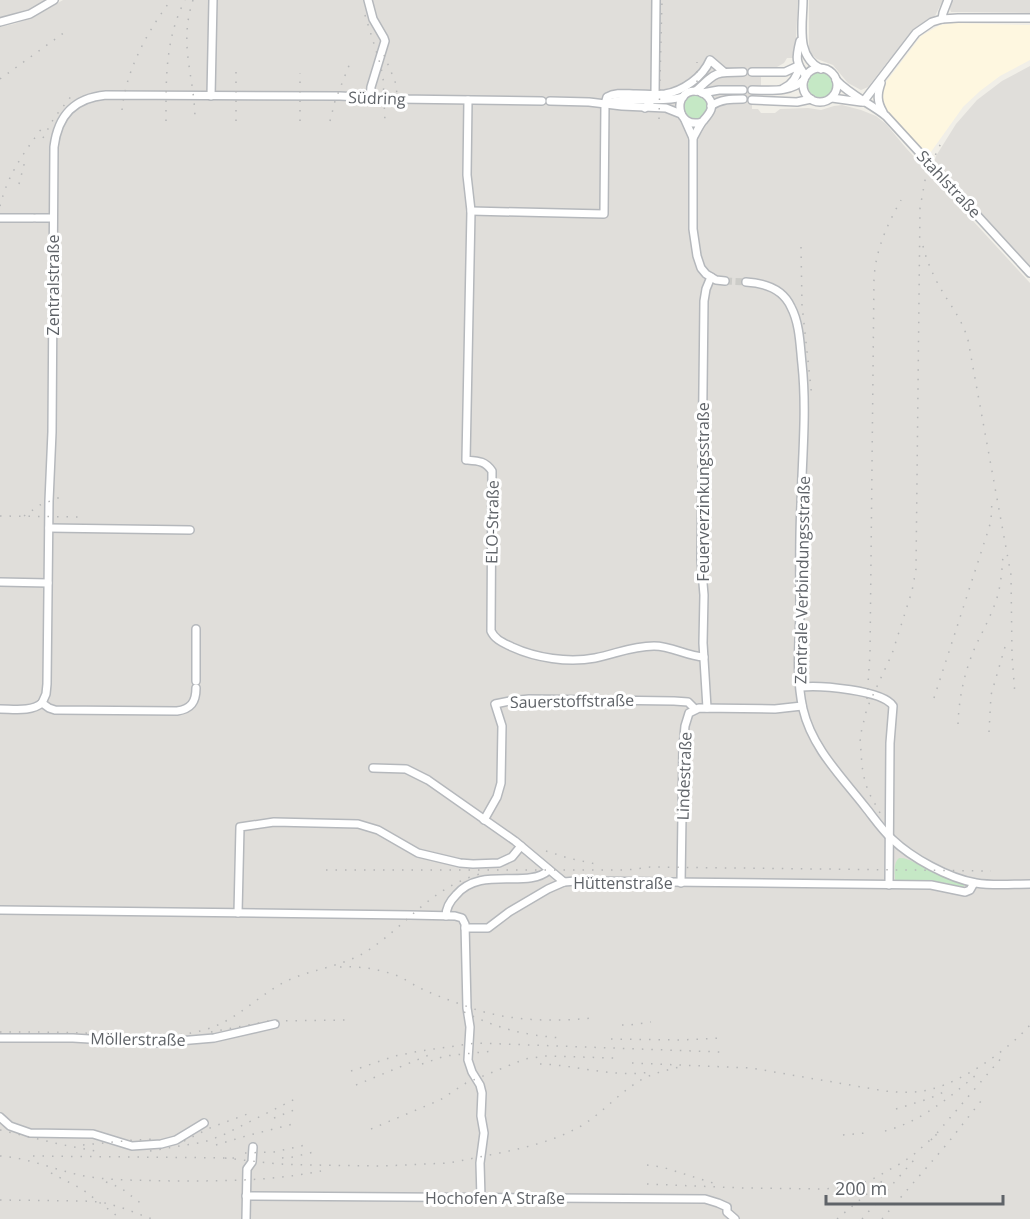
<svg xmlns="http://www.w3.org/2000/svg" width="1030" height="1219" viewBox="0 0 1030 1219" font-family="'Open Sans',sans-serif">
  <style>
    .commercial { fill: #fef7e0 }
    .industrial { fill: #e0deda }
    .green { fill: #c5e8c5 }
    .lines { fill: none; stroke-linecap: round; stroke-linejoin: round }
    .minor-tunnel { stroke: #ccccc8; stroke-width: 7; stroke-dasharray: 7 3.5; stroke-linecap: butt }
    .minor-casing { stroke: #b5b8bc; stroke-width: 10 }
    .minor { stroke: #fff; stroke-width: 7 }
    .rail { stroke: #b6b7b8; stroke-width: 1.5; stroke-dasharray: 1.5 8; stroke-linecap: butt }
    .labels { text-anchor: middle; stroke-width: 6; stroke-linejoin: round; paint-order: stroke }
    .street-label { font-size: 16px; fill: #5f6368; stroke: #fff }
  </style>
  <rect width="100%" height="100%" fill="#f1efe8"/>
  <!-- commercial -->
  <path class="commercial" d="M954,23L1030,25V60L1000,76L980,91L963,107L928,156L884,109L881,96L886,82L921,36L940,25Z"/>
  <!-- industrial -->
  <g class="industrial">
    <path d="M0,0H47L25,12L0,17Z"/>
    <path d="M63,0H798L795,58H787L784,63L777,67H752V77H761V86H752V109H758L761,113H775L780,109L808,108L821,110L834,106L842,105L861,110L876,116L886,124L906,148L1030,283V1219H0V27L14,24L34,17Z"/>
    <path d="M809,0H943L935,16L921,25L911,35L901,48L888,61L868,87L861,90L848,83L833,65L817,59L809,52Z"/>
    <path d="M951,0H1030V13L955,12H951L950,9Z"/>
    <path d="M1030,66V267L934,163L936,156L956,124L977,100L1002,81Z"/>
  </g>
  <!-- green -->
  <g class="green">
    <circle cx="821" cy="85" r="13"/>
    <circle cx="696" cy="107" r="12"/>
    <path d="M899,858C909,857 915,865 925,866L964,884V886L963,888L946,883L933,881H896L895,879C895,872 893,863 899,858Z"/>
  </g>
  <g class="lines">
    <!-- minor-tunnel -->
    <path class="minor-tunnel" d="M725,281L746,282"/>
    <!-- minor casing -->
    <g class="minor-casing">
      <g id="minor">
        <path d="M368,0L373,19L384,38L385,41L371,87L370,98"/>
        <path d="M803,0C803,24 795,56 821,69"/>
        <path d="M942,19L943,13L948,0"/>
        <path d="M0,22L30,14L54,0"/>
        <path d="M800,41C796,57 795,63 806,76"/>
        <circle cx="820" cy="85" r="17"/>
        <path d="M752,72H785L798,66"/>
        <path d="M836,80C851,96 870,103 886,116L1030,273"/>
        <path d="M881,83C877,94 877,102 883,112"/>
        <path d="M784,88C793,84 797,77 799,67"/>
        <path d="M752,90C771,90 789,93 804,80"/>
        <path d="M696,91C716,72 715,72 743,72"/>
        <path d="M702,93L719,90H743"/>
        <path d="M211,96L213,0"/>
        <path d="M832,98L861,102"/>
        <path d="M468,100L467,175L471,211L466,460C479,461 485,461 492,471L491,631C495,640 504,643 512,647C536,658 568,663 595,658C616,654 631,646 654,646C672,646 686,656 704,657"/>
        <path d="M752,100L797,102L811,99"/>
        <path d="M550,101L589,102L622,106L666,108L681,114"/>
        <path d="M863,102L916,33L932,22L942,19L958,18H1030"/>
        <path d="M608,103C632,95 658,104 683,97"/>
        <path d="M711,106C721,99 731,99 743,99"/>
        <path d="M645,108L651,101L655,94L656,0"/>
        <path d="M685,120L693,138V229L697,256L701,268L706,274L716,280L725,281"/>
        <path d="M693,138C696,133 699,126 703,121C709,114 716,107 708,97C705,94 700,91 695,91C672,91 676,130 702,122"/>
        <path d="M471,211L604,214L605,104L607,97C616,92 626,94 636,94C645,94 656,95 665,94C683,91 703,77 710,60L724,72"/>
        <path d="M0,218H33"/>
        <path d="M36,218H53"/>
        <path d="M746,282C764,283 783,289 791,307C800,324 800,346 802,364C807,411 802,458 801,505C799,541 800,578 800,614C799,645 796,678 803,709C812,748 842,777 866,808C874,818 882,830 892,839C912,858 948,878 976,883C993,886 1012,884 1030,884"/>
        <path d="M49,528L190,530"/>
        <path d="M0,582L48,583"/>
        <path d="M196,681V629"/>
        <path d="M801,687C819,685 883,690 893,706L890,743L889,885"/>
        <path d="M42,703L46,694L47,684L49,501L52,432L54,147C58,115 74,98 106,95L340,96L398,99L542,101"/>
        <path d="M42,703L49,708L55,710L177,711C191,709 196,702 196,688"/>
        <path d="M707,708L703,643L704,595L701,560L704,301L706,289L711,277"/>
        <path d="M0,709C14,709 31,712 42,703"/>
        <path d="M373,768L406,769L428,780L515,841L564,882"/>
        <path d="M484,820L497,797L501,783L502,726L495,704L510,701L529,699L674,701L688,702L695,709"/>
        <path d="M681,883L683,748L685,726L689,713L699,708L775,709L802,706"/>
        <path d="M0,910L410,915L455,916L462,918L465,924L467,1008L470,1027L468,1060L472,1072L480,1085L482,1093L481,1116L484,1133L480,1163L481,1198"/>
        <path d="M238,913L240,827L274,822L358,824L378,830L418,853L460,863L473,864L499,863L512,857L521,846"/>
        <path d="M446,916C446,907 450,901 456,895C481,865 527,890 549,870"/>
        <path d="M465,928H488L509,912L548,889L564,882L576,881L931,885L965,892L970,890L974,883"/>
        <path d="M0,1038H73L155,1043L214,1038L275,1024"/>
        <path d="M0,1117L10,1126L30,1133L93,1134L132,1146L161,1144L176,1140L204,1123"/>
        <path d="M246,1196L705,1199L718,1203L727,1207V1212L735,1219"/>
        <path d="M246,1219L247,1169L252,1162L253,1147"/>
      </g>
    </g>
    <!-- minor -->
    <use href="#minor" class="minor"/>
    <!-- rail -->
    <g class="rail">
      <path d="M193,0C178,46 195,76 195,121"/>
      <path d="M365,15L379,60L383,76L385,122"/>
      <path d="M384,55L395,81L399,106"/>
      <path d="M0,79L65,32"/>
      <path d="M697,82V62"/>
      <path d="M122,110C126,70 147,32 171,0"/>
      <path d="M659,119L662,0"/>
      <path d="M166,121C166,79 165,39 185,0"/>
      <path d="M236,121V72"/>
      <path d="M300,121V73"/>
      <path d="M330,121L335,101L350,63"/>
      <path d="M43,138L54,118L73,94"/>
      <path d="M19,184L26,157"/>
      <path d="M0,206C8,174 23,154 42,128"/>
      <path d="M923,246C926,259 931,270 937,282C948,303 961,316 968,340L1011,575L1012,655L1015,695"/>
      <path d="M801,247L802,305L812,398"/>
      <path d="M0,516L85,517"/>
      <path d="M24,516L40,505L63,496"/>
      <path d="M934,698L987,534L991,521L992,499"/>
      <path d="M867,699L870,654L874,278C876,249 887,225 901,200"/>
      <path d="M958,724C959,696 965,669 977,643C984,629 991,615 996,601C1001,586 1002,570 1003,555"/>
      <path d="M989,732L991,695L1007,640"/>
      <path d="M880,813L869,793L865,782L862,766L860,737L867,708L892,654L912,591L916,569L920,208L926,175L941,143"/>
      <path d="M546,851L568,858L596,864"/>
      <path d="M326,870H627L650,867L991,871"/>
      <path d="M340,967C360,966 379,969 398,976C405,979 412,984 418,987C436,996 455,1002 474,1009C511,1021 554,1022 592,1018"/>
      <path d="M464,1012C499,1029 523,1035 562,1038"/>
      <path d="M622,1025H630L651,1022"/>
      <path d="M0,1032C27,1032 55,1032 82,1033C94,1033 106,1036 118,1036C147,1039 186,1037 213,1027C242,1016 263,991 291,979C315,969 341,966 364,953C406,927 429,888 480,874"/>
      <path d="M211,1032L269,1021L348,1020"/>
      <path d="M611,1039L680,1040L723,1038"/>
      <path d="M632,1063L751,1068L885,1091C901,1093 917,1093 932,1089C965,1080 1008,1050 1030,1025"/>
      <path d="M422,1064L445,1056L493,1051"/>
      <path d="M540,1064C577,1065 613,1078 650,1072"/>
      <path d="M351,1071L395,1056L420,1051L476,1043L721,1052"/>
      <path d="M356,1085L429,1055"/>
      <path d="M896,1109L928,1099L944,1092"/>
      <path d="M274,1118L299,1108"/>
      <path d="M371,1129L440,1100L466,1083L525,1059L545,1056L615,1058"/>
      <path d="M0,1130L59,1144L95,1151"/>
      <path d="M885,1131C920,1122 949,1098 976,1075"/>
      <path d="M843,1135L865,1133"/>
      <path d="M931,1140L1003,1056"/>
      <path d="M184,1141L212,1127L253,1112"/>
      <path d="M83,1145L134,1140L155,1139"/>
      <path d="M216,1145L246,1136L297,1123"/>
      <path d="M150,1151L204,1142L223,1135L295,1099"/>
      <path d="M245,1153L274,1152L310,1144"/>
      <path d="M0,1156C31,1158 59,1172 90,1177C118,1181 145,1180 173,1181C223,1181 272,1181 321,1171"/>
      <path d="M33,1156L234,1158"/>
      <path d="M225,1158L278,1164L311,1165L382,1166L449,1163L460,1161C501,1152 544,1147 581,1126C601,1114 616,1096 636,1083C649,1074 664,1071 679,1067"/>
      <path d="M282,1158L293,1157L318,1151"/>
      <path d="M647,1165L662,1167L713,1183"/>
      <path d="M51,1173L82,1189L121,1219"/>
      <path d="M106,1182L121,1188L143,1205"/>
      <path d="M647,1184L743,1188L824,1189L849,1187L871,1180L898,1165L912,1156L937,1134"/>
      <path d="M0,1200L84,1201L101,1202L120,1207L152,1219"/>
      <path d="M837,1219L887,1177"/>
      <path d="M862,1219L914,1160"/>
      <path d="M882,1219L947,1144L985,1096"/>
    </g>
  </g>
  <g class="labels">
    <!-- street labels -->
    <g class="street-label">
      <text transform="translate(377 98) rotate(2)" y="6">Südring</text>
      <text transform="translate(949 184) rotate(47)" y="6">Stahlstraße</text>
      <text transform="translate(53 285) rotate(-90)" y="6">Zentralstraße</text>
      <text transform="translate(703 492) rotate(-90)" y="6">Feuerverzinkungsstraße</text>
      <text transform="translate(492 522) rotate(-89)" y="6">ELO-Straße</text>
      <text transform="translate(802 580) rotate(-89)" y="6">Zentrale Verbindungsstraße</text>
      <text transform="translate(572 701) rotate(-1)" y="6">Sauerstoffstraße</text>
      <text transform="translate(684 776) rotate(-88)" y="6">Lindestraße</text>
      <text x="623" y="889">Hüttenstraße</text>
      <text transform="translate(138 1039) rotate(1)" y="6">Möllerstraße</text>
      <text x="495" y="1204">Hochofen A Straße</text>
    </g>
  </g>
  <!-- scale -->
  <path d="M826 1195v9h177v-9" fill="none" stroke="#5f6368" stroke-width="3"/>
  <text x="835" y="1195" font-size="18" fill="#5f6368" stroke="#ffffff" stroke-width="4.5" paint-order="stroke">200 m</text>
</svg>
